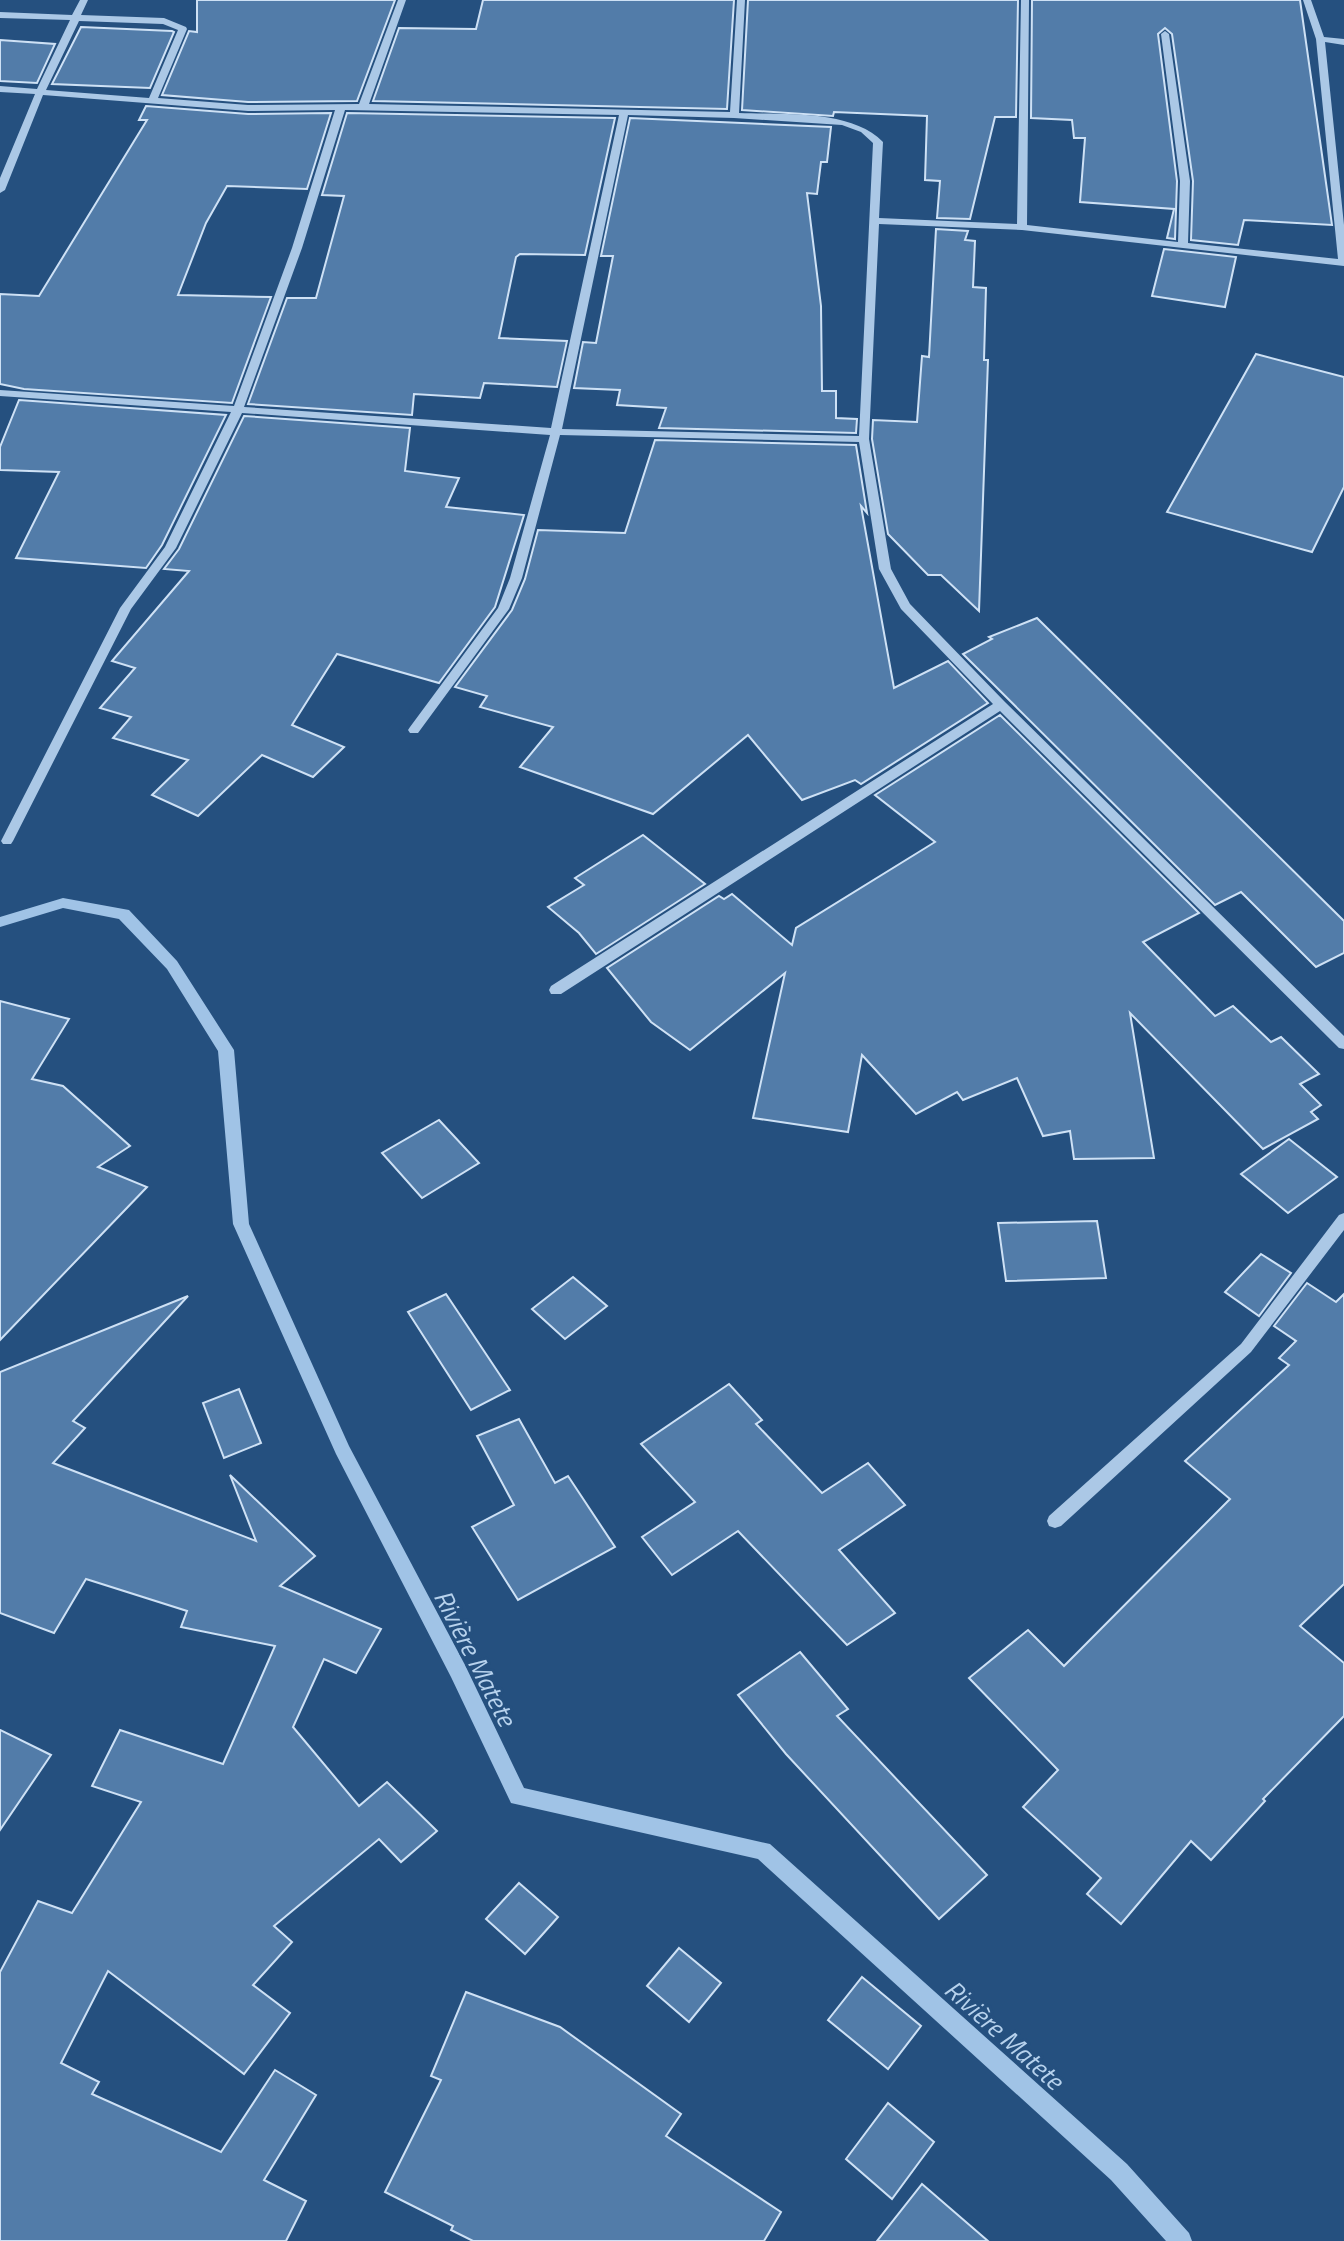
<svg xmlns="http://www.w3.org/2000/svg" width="1344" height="2241" viewBox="0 0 1344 2241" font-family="'Titillium Web',sans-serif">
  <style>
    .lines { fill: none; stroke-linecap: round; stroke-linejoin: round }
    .stream { fill: #a0c3e6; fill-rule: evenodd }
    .building { fill: #527ca9; stroke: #cee1f5; stroke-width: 2 }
    .minor { fill: #abc8e6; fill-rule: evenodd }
    .labels { text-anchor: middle; stroke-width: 6; stroke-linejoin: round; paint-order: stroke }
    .water-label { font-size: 26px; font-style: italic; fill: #b7d2ed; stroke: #25507f }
  </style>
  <rect width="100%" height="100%" fill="#25507f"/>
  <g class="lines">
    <!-- stream -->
    <path class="stream" d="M63,898L129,910L177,961L234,1050L249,1224L349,1446L465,1665L524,1788L770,1844L1127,2164L1189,2233L1192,2241H1166L1111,2180L758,1859L511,1803L451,1677L336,1454L233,1224L218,1051L167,969L119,919L63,908L0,927V917Z"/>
  </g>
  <!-- building -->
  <g class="building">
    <path d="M197,0H395L357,101L248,102L162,95L189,31L197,32Z"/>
    <path d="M483,0H734L727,109L373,101L399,28L476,29Z"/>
    <path d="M748,0H1018L1016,117H995L970,219L937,218L940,181L925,180L927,116L834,112L833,116L742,110Z"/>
    <path d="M1032,0H1300L1332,225L1244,220L1238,245L1191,240L1193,181L1172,34L1165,28L1158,34L1177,181L1175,239L1167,238L1174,209L1080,202L1085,138H1074L1072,120L1031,118Z"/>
    <path d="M81,27L172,31L174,32L150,88L52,84Z"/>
    <path d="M0,40L55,44L37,83L0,81Z"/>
    <path d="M146,106L248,114L331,113L307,189L227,186L206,223L178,295L271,297L232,403L24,389L0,384V294L39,296L147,120H139Z"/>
    <path d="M347,113L615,118L585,255L520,254L516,257L499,338L567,341L557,387L484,383L480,398L414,394L412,415L248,404L287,298H316L344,196L322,195Z"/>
    <path d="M630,118L831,127L827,162H821L817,194L807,193L821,306L822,391H836V418L857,419L856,433L659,428L666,408L617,405L620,390L574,388L583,342L596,343L613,256H601Z"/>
    <path d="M936,229L968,231L965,240L975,241L973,287L986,288L984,360H988L979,611L941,575H928L888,534L872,439L873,420L917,422L922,356L929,357Z"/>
    <path d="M1164,249L1236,257L1225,307L1152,296Z"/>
    <path d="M1256,354L1344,377V487L1312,552L1167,512Z"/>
    <path d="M19,400L226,415L162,545L146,568L16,558L59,472L0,470V447Z"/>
    <path d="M244,416L410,428L405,471L459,478L446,507L524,515L495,607L439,683L337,654L292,725L344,747L313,777L262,755L198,816L152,795L188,760L113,738L131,717L100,708L135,668L112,661L189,571L164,569L179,549Z"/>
    <path d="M655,440L856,445L867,513L861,506L894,688L948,661L988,703L861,784L855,780L802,800L748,735L653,814L520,767L553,727L480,707L487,696L455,687L512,610L525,579L538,530L625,533Z"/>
    <path d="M1037,618L1344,921V953L1316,967L1241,892L1215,905L963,654L992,639L989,637Z"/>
    <path d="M1000,715L1199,913L1143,942L1215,1016L1233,1006L1271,1042L1281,1037L1319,1074L1300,1084L1321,1105L1311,1112L1318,1119L1263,1149L1130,1013L1154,1158L1074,1159L1070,1131L1043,1136L1017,1078L963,1100L957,1092L916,1114L862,1055L848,1132L753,1118L785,973L690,1050L651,1022L607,968L719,896L724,899L732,894L792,945L796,928L935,842L875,795Z"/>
    <path d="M643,835L705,884L596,954L579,933L548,907L584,885L575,878Z"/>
    <path d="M0,1001L69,1019L32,1079L63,1086L130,1146L98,1167L147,1187L0,1340Z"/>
    <path d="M439,1120L479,1163L422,1198L382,1153Z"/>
    <path d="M1289,1139L1337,1177L1288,1213L1241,1174Z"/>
    <path d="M1097,1221L1106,1278L1006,1281L998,1223Z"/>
    <path d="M1261,1254L1291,1273L1259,1316L1225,1292Z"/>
    <path d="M573,1277L607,1306L565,1339L532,1309Z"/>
    <path d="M1307,1283L1336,1302L1344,1294V1584L1300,1626L1344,1663V1716L1263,1799L1265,1801L1211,1860L1191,1841L1121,1924L1087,1894L1101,1878L1023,1807L1058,1770L969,1678L1028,1630L1064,1666L1230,1499L1185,1461L1289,1365L1279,1358L1296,1341L1274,1326Z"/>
    <path d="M446,1294L510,1390L471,1410L408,1312Z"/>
    <path d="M188,1296L73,1421L85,1428L53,1463L256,1541L230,1475L315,1556L280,1586L381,1629L356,1673L324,1659L293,1727L359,1806L387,1782L437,1831L401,1862L379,1839L274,1926L292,1942L253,1985L290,2013L244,2074L108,1971L61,2063L99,2082L92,2094L221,2152L275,2070L316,2095L264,2180L306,2201L286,2241H0V1972L38,1901L72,1913L141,1802L92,1786L120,1730L223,1764L275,1646L181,1627L187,1611L86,1579L54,1633L0,1613V1372Z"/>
    <path d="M729,1384L762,1420L756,1424L822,1493L868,1463L905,1505L839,1550L895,1613L847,1645L738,1531L672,1575L642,1537L695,1502L641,1444Z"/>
    <path d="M239,1389L261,1443L224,1458L203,1403Z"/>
    <path d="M519,1419L555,1483L568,1476L615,1547L518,1600L472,1527L514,1505L477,1436Z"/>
    <path d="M800,1652L848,1709L837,1716L987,1875L939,1919L786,1754L738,1695Z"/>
    <path d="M0,1730L51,1755L0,1830Z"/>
    <path d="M519,1883L558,1917L525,1954L486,1919Z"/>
    <path d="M679,1948L721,1983L689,2022L647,1986Z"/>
    <path d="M862,1977L921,2026L888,2069L828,2020Z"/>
    <path d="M466,1992L560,2027L681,2114L666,2136L781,2212L764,2241H473L451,2230L453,2226L385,2192L441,2080L431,2076Z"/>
    <path d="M888,2103L934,2142L892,2199L846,2159Z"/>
    <path d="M922,2184L988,2241H877Z"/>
  </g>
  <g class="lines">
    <!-- minor -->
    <g class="minor">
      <path d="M80,0H88L81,15L164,18L186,27L187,29L158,98L248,105L359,104L398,0H406L369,104L730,112L737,0H745L739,113C783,115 851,109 883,142L879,218L1017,224L1021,0H1029L1027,225L1178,242L1180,181L1161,34L1165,31L1169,34L1190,181L1188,243L1338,259L1316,39L1303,0H1311L1324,37L1344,39V45L1325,42L1344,225V266L1022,230L879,224L869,439L891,569L910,604L1005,702L1344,1036V1049L1339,1048L1000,711L561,994H551L549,990L551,986L993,704L901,609L879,569L859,442L560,435L522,578L509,609L418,733H410L408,730L410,727L498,608L510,578L550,435L242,413L176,548L131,609L13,841L11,844H3L1,841L120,608L165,547L231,412L0,396V390L234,406L292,248L335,110L248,111L43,95L5,190L0,193V178L35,94L0,92V86L37,89L70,20L0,18V12L72,15ZM79,21L163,24L178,30L149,98L46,90ZM345,110L619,115L551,428L244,407L302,248ZM628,115L734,118L842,125L861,132L873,143L859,436L562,429Z"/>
      <path d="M1344,1213V1230L1251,1352L1061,1526L1055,1528L1049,1526L1047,1521L1049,1516L1241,1344L1339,1215Z"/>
    </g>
  </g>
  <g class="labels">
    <!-- water labels -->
    <g class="water-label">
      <text transform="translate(475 1658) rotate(63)" y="9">Rivière Matete</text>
      <text transform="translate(1004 2035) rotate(42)" y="9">Rivière Matete</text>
    </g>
  </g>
</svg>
